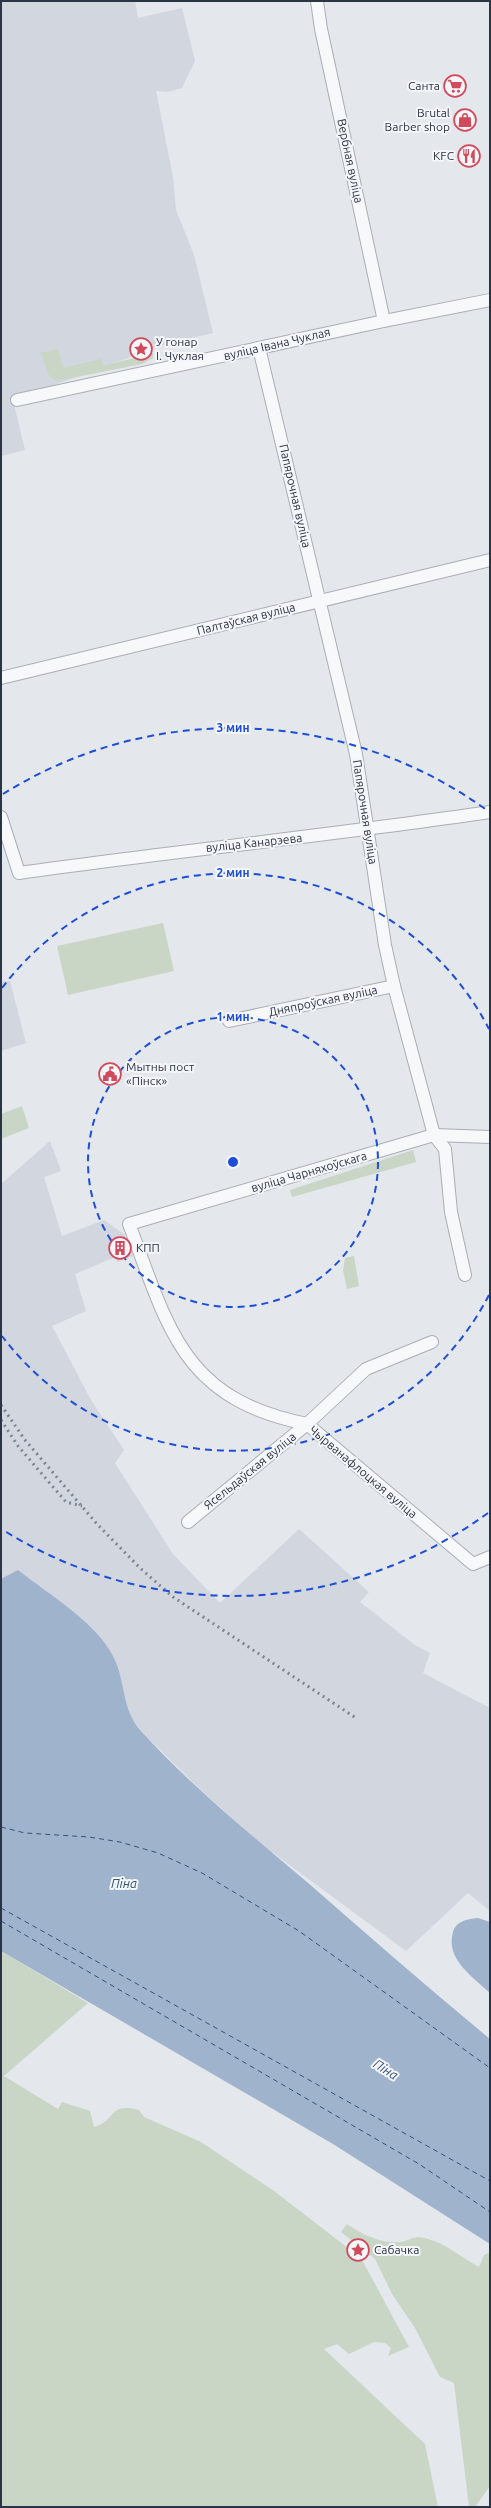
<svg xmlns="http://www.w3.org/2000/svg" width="491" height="2508" viewBox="0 0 491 2508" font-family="Ubuntu,sans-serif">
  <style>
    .built { fill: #d2d6de }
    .green { fill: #c9d6c5 }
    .water { fill: #9fb4cc }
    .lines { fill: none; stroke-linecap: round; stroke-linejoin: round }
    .ferry { stroke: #34527a; stroke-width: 1; stroke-dasharray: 5 4; stroke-linecap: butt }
    .minor-casing { stroke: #a9aeb7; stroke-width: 14 }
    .minor { stroke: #f7f8fa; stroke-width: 12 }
    .rail { stroke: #7d8696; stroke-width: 3; stroke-dasharray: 2 4; stroke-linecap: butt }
    .ring { fill: none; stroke: #1d4ed8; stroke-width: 2; stroke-dasharray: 7 5 }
    .labels { text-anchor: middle; stroke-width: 4; stroke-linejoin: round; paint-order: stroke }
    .poi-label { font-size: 12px; fill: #2b3445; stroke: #f4f6f9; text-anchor: start }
    .street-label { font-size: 12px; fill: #2b3445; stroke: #f4f6f9 }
    .water-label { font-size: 13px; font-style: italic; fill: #34527a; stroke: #f4f6f9 }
    .centre { fill: #1d4ed8; stroke: #f4f6f9; stroke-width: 2 }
    .ring-label { font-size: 12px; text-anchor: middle; font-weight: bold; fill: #1d4ed8; stroke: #f4f6f9; stroke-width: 4; stroke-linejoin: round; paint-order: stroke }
  </style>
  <rect width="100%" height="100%" fill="#e4e7ec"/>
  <!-- built -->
  <g class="built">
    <path d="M1,1H135L138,18L182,8L195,61L182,88L167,92L156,91L173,177L176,210L194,255L213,333L169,343L13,400L25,450L1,456Z"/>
    <path d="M1,981H10L26,1043L1,1051Z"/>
    <path d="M50,1141L61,1171L44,1177L62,1236L104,1220L124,1234L133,1256L117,1262L115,1257L75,1274L86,1311L52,1326L91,1400L124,1450L115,1463L173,1554L220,1603L299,1529L369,1592L360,1602L415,1645L430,1653L423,1673L490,1708V1911L468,1893L406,1951L261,1844L201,1790L141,1731L131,1717L125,1703L119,1672L18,1571L1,1579V1184Z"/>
  </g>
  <!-- green -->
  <g class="green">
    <path d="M58,349L63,368L101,359L103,366L153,353V358L142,364L57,381L49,376L41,353Z"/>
    <path d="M163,923L174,971L68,995L57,946Z"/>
    <path d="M22,1106L29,1128L1,1139V1114Z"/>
    <path d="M413,1150L416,1162L292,1197L290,1190Z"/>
    <path d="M354,1256L359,1286L347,1289L343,1270L345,1258Z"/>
    <path d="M1,1951L88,2003L4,2076L58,2109L62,2102L90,2111L94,2127C118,2120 107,2102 139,2110L144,2117L201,2142L274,2191L361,2258L409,2347L388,2356L391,2348L385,2343L374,2342L349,2354L337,2344L324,2349L425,2444L438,2507H1Z"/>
    <path d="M347,2224C363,2235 381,2244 401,2242C407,2241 413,2237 419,2237C440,2239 461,2257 479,2267L484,2255L490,2252V2486L475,2507H469L454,2383L440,2377L415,2328L392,2294L375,2259L341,2232Z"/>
  </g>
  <!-- water -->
  <g class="water">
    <path d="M18,1570C48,1594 95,1621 113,1656C126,1681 121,1709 141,1731C191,1786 250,1834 307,1882C368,1935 428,1988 490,2039V2244L333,2144L1,1951V1579Z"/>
    <path d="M478,1918L490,1922V1993C473,1977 445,1959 453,1932C456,1921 468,1919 478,1918Z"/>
  </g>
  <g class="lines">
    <!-- ferry -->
    <g class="ferry">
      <path d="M1,1827L25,1833L89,1837L120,1842L158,1853L202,1873L299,1931L490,2068"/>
      <path d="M1,1908L490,2181"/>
      <path d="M1,1921L419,2164L490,2212"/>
    </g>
    <!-- minor casing -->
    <g class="minor-casing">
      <g id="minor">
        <path d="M317,1L321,29L384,321"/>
        <path d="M259,348L356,754L385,945L394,986L434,1135L445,1149L451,1212L465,1275"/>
        <path d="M17,400L384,321L490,300"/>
        <path d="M1,678L490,560"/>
        <path d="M1,817L19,873C176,851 333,835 490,812"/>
        <path d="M229,1021L394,986"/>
        <path d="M490,1137L434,1135L129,1224C169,1329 182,1399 307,1424L473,1564L490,1557"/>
        <path d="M188,1522L307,1424L366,1369L432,1342"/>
      </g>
    </g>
    <!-- minor -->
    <use href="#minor" class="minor"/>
    <!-- rail -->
    <g class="rail">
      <path d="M1,1405L25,1440L97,1524L140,1568L173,1597L356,1718"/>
      <path d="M1,1420L18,1446L66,1502L82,1506"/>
    </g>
  </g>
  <!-- distance rings -->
  <g class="ring">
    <circle cx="233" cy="1162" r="145"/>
    <path d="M489 1295A289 289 0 0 1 2 1336M2 988A289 289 0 0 1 489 1029"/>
    <path d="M488 1513A434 434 0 0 1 3 1530M3 794A434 434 0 0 1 488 811"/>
  </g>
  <!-- icons -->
  <defs>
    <g id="supermarket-ring" transform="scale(1.15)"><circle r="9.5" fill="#f4f6f9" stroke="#d1495b" stroke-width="1.5"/><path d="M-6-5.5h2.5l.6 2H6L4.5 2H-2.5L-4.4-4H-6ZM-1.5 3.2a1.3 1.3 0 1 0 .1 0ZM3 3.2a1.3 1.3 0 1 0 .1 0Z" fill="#d1495b"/></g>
    <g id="shop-ring" transform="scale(1.15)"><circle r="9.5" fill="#f4f6f9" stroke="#d1495b" stroke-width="1.5"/><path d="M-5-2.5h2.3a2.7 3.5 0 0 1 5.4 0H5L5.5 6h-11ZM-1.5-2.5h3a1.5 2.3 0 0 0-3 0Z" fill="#d1495b"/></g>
    <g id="restaurant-ring" transform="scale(1.15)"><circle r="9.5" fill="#f4f6f9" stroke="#d1495b" stroke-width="1.5"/><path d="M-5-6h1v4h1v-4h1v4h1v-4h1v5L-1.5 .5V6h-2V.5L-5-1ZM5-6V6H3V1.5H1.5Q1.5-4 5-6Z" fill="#d1495b"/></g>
    <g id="sight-ring" transform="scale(1.15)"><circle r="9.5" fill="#f4f6f9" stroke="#d1495b" stroke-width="1.5"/><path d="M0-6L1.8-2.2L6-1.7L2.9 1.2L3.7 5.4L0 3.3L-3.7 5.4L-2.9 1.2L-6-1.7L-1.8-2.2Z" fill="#d1495b"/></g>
    <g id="civic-ring" transform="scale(1.15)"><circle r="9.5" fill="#f4f6f9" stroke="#d1495b" stroke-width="1.5"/><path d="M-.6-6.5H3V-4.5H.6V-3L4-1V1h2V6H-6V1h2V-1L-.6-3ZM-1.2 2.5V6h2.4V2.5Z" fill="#d1495b"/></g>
    <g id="building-ring" transform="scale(1.15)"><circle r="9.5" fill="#f4f6f9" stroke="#d1495b" stroke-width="1.5"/><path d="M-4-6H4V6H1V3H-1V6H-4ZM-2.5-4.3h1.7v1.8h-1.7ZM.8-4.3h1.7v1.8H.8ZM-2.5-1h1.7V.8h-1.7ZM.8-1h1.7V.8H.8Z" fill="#d1495b"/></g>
  </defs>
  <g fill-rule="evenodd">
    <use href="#supermarket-ring" x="455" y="86"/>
    <use href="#shop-ring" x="465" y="120"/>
    <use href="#restaurant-ring" x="469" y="156"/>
    <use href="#sight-ring" x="141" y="349"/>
    <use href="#civic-ring" x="110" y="1074"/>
    <use href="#building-ring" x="120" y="1248"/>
    <use href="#sight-ring" x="358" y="2250"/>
  </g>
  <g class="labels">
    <!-- poi labels -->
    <g class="poi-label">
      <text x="440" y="90" text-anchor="end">Санта</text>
      <text x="450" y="117" text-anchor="end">Brutal<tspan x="450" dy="14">Barber shop</tspan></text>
      <text x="454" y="160" text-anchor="end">KFC</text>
      <text x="156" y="346">У гонар<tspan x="156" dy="14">І. Чуклая</tspan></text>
      <text x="126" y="1071">Мытны пост<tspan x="126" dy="14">«Пінск»</tspan></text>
      <text x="136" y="1252">КПП</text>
      <text x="374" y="2254">Сабачка</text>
    </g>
    <!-- street labels -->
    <g class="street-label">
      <text transform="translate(350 161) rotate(78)" y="4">Вербная вуліца</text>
      <text transform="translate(277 344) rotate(-13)" y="4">вуліца Івана Чуклая</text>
      <text transform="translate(295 496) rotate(77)" y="4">Папярочная вуліца</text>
      <text transform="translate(246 619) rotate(-14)" y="4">Палтаўская вуліца</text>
      <text transform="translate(365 812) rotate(81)" y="4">Папярочная вуліца</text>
      <text transform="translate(254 843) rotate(-6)" y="4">вуліца Канарэева</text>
      <text transform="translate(323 1001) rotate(-12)" y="4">Дняпроўская вуліца</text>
      <text transform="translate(309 1172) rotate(-16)" y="4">вуліца Чарняхоўскага</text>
      <text transform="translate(250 1471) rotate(-39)" y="4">Ясельдаўская вуліца</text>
      <text transform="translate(363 1472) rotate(40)" y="4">Чырванафлоцкая вуліца</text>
    </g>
    <!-- water labels -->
    <g class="water-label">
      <text x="124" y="1888">Піна</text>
      <text transform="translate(386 2069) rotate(32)" y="5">Піна</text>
    </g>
  </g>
  <circle cx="233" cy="1162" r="6" class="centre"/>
  <g class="ring-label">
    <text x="233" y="732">3 мин</text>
    <text x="233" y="877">2 мин</text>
    <text x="233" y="1021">1 мин</text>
  </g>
  <!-- border -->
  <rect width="491" height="2508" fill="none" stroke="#2b3445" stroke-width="4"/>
</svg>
